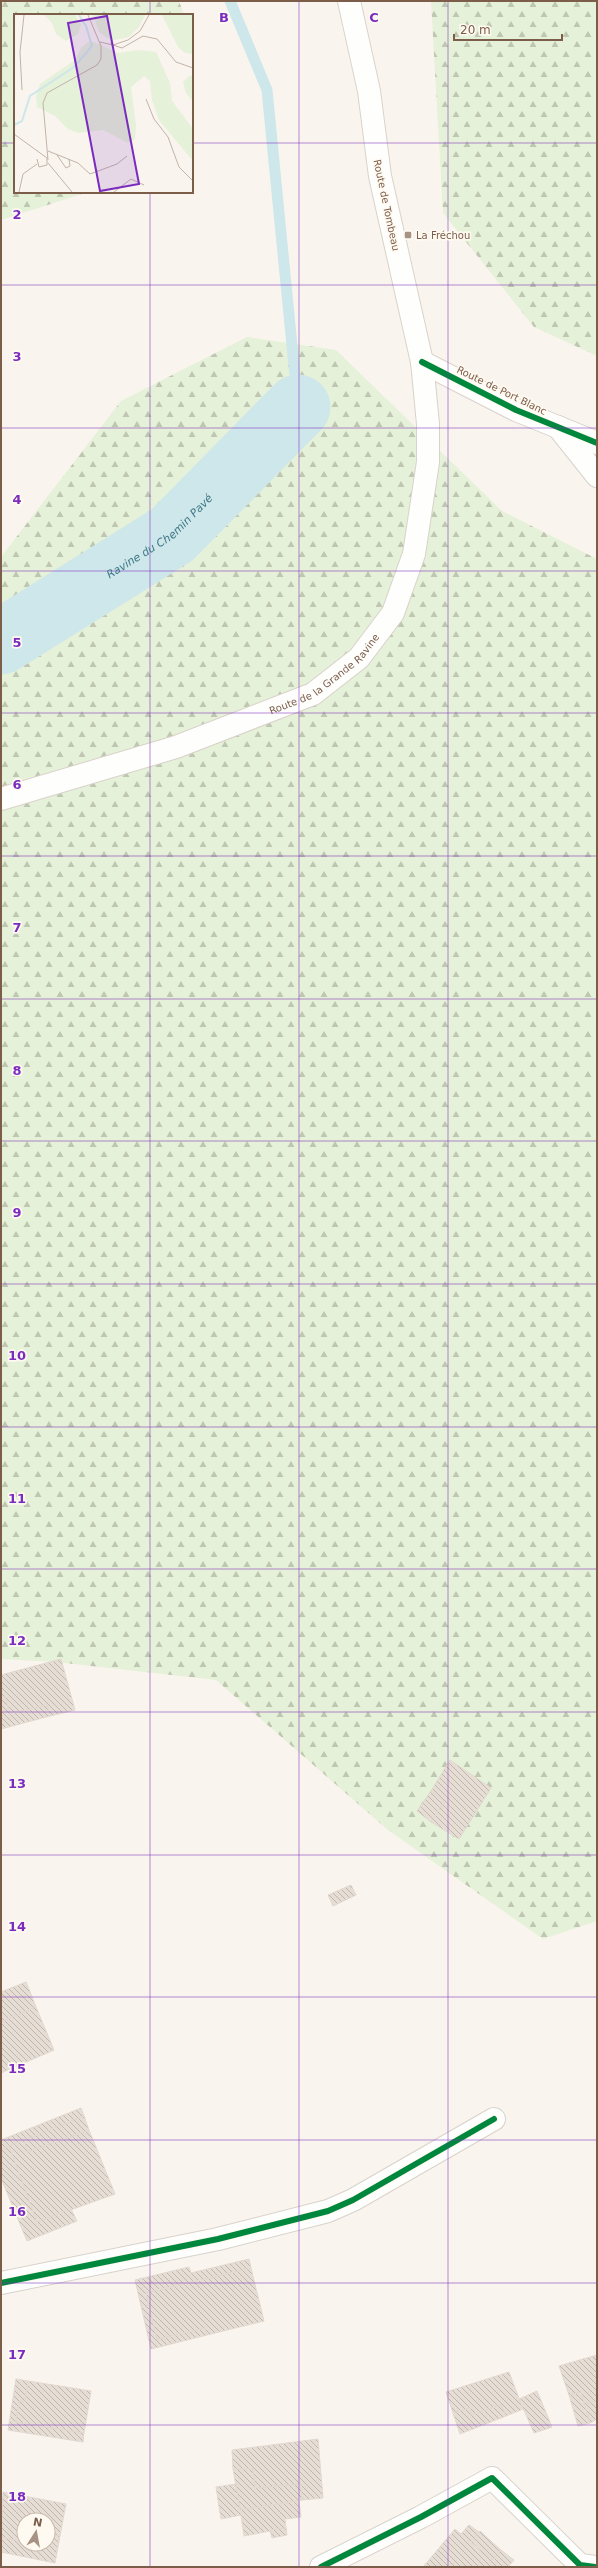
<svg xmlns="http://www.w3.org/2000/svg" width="598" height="2568" viewBox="0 0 598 2568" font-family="'DejaVu Sans',sans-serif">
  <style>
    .forest { fill: url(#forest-firs) }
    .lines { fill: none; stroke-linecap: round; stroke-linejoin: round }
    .stream { stroke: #cee7ea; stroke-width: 11 }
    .river { stroke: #cee7ea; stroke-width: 65 }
    .building { fill: url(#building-back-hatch); stroke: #e2d8cf }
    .minor-casing { stroke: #d9d2cc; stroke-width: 24 }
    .tertiary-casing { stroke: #d9d2cc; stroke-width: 24 }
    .secondary-casing { stroke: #d9d2ca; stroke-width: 24 }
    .minor { stroke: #fefefc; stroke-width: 22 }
    .tertiary { stroke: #fefefc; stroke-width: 22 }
    .secondary { stroke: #fefefc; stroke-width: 22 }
    .cycleway-casing { stroke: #fffaf1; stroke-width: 8 }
    .cycleway { stroke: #00873e; stroke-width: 6 }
    .grid { fill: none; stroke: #7b2cbf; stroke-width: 1; stroke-opacity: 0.55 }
    .poi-dot { fill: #a79283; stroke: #fffaf1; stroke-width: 1.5 }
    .labels { text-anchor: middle; stroke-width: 3.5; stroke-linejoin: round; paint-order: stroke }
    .street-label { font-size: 10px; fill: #7b5d4a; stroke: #fffaf1 }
    .poi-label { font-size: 10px; fill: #7b5d4a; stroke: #fffaf1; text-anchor: start }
    .water-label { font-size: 11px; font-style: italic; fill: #3f7987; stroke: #fffaf1 }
    .inset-river { fill: none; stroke: #cee7ea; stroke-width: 2 }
    .inset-road { fill: none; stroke: #c3b3a7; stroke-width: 1 }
    .view { fill: #7b2cbf; fill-opacity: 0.15; stroke: #7b2cbf; stroke-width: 2 }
    .inset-edge { fill: none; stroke: #7b5d4a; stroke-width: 2 }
    .grid-label { font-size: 13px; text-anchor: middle; font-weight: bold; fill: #7b2cbf; stroke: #fffaf1; stroke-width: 3.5; stroke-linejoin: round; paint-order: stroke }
  </style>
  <defs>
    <pattern id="forest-firs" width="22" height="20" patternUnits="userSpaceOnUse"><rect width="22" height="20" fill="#e5f1d8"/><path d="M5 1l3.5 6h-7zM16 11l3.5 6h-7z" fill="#bfc6b1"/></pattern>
    <pattern id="building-back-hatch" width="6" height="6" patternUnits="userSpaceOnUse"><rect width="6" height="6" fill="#e6ded5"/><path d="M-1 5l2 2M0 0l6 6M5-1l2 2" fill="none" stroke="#bfb7af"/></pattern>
  </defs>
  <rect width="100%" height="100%" fill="#f9f5ee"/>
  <!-- forest -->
  <g class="forest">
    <path d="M1,1H179L184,15H15V192H88L1,220Z"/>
    <path d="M431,1H597V356L534,327L443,213Z"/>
    <path d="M247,337L336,350L502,511L597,559V1921L543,1939L388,1830L216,1680L56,1662L1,1659V557L121,401Z"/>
  </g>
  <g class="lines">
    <!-- stream -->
    <path class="stream" d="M230,1L267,90L298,407"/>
    <!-- river -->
    <path class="river" id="s1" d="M1,642L172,535L298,407"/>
  </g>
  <!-- building -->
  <g class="building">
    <path d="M61,1659L75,1710L50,1716L47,1705L10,1714L5,1697L1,1698V1675Z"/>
    <path d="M5,1697L10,1714L47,1705L50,1716L1,1729V1698Z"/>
    <path d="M450,1760L491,1788L459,1839L431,1822L444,1801L431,1791Z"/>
    <path d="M431,1791L444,1801L431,1822L417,1811Z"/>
    <path d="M351,1885L356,1895L333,1906L328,1895Z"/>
    <path d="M26,1982L36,2007L1,2022V1992Z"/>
    <path d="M36,2007L54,2050L1,2073V2022Z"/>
    <path d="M81,2108L84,2116L1,2150V2140Z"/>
    <path d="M84,2116L89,2130L28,2152L24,2140Z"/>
    <path d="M89,2130L115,2194L37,2222L9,2146L24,2140L28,2152Z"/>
    <path d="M9,2146L37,2222L71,2209L77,2221L27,2241L1,2178V2150Z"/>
    <path d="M249,2259L251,2268L146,2293L157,2339L205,2328L207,2335L151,2349L135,2280L189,2267L191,2273Z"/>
    <path d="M251,2268L264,2321L207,2335L205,2328L157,2339L146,2293Z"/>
    <path d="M597,2355V2401L584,2403L581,2392L569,2395L559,2366Z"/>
    <path d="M509,2372L523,2409L506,2416L501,2405L471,2415L470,2408L453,2413L446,2392Z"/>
    <path d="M16,2379L28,2381L25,2402L19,2401L16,2422L84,2433L83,2442L8,2430Z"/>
    <path d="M28,2381L91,2391L84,2433L16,2422L19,2401L25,2402Z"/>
    <path d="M537,2391L552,2427L534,2433L519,2399Z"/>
    <path d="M581,2392L590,2423L578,2426L569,2395Z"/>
    <path d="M597,2401V2419L590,2423L584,2403Z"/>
    <path d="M501,2405L506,2416L460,2434L453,2413L470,2408L471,2415Z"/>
    <path d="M318,2439L323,2498L302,2500L301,2484L255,2488L253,2469H233L232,2450Z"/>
    <path d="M233,2469H253L255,2488L301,2484L302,2500L240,2510Z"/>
    <path d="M236,2484L240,2510L299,2501L301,2517L285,2519L286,2528L244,2536L241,2515L221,2519L216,2487Z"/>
    <path d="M3,2492L66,2504L60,2536L48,2534V2520H24V2542L1,2537Z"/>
    <path d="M469,2525L479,2532L471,2542L493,2560L501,2550L514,2560L508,2567H423L455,2529L461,2534Z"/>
    <path d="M286,2528L287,2535L272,2538L270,2530Z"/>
    <path d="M480,2531L501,2550L493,2560L471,2542Z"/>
    <path d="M48,2534L60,2536L55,2563L1,2552V2537L24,2542V2544L43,2546L48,2544Z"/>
  </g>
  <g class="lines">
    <!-- minor casing -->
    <g class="minor-casing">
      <g id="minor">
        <path d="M558,427L597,476"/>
        <path d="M1,2283L218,2239L328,2211L353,2200L494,2119"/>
        <path d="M321,2567L421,2517L492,2478L580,2565L595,2567"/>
      </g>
    </g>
    <!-- tertiary casing -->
    <g class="tertiary-casing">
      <path id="tertiary" d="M422,362L516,410L597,443"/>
    </g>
    <!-- secondary casing -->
    <g class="secondary-casing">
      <g id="secondary">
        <path id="s2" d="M1,799L176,747L313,694L359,658L393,613L414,554L428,462V424L422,362L380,176L369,91L349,1"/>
      </g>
    </g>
    <!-- minor -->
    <use href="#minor" class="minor"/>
    <!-- tertiary -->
    <use href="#tertiary" class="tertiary"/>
    <!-- secondary -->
    <use href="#secondary" class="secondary"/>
    <!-- cycleway casing -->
    <g class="cycleway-casing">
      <g id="cycleway">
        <path d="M422,362L516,410L597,443"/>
        <path d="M1,2283L218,2239L328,2211L353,2200L494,2119"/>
        <path d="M321,2567L421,2517L492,2478L580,2565L595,2567"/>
      </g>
    </g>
    <!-- cycleway -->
    <use href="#cycleway" class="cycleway"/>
  </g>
  <!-- grid -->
  <path class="grid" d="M150,1V15M299,1V2567M448,1V2567M1,143H15M192,143H597M150,192V2567M1,285H597M1,428H597M1,571H597M1,713H597M1,856H597M1,999H597M1,1141H597M1,1284H597M1,1427H597M1,1569H597M1,1712H597M1,1855H597M1,1997H597M1,2140H597M1,2283H597M1,2425H597"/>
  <!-- markers -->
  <rect class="poi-dot" x="404" y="231" width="8" height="8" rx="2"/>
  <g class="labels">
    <!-- street labels -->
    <g class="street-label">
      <text transform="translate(387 205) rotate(78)" y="4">Route de Tombeau</text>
      <text transform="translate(502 390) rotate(26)" y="4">Route de Port Blanc</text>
      <text dy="4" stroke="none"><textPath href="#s2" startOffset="350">Route de la Grande Ravine</textPath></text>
    </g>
    <!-- poi labels -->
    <g class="poi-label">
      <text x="416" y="239">La Fréchou</text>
    </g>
    <!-- water labels -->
    <g class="water-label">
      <text dy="4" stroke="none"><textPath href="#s1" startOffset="191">Ravine du Chemin Pavé</textPath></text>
    </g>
  </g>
  <!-- overview -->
  <g transform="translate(14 14)">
    <rect width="179" height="179" fill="#f9f5ee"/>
    <path d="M30,1H61L67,11L64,20L52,27L42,20L38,9ZM79,1H131L125,13L115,23L101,26L93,24L85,18ZM148,1H179V40L171,39L164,33ZM74,28H80L104,39L124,36L142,38L156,69L158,87L179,115V147L145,106L138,86L136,67L130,62L117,73L122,112L121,125L114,129L89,116L64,119L54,115L41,102L23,93L22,82L26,70L61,46L67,34ZM175,62H179V87L172,79L169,68Z" fill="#e5f1d8"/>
    <path class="inset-river" d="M65,1L72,12L78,32M0,111L8,107L16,82L60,53L78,32"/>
    <path class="inset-road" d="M86,28L99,31L114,26L126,17L135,1M96,30L108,34L129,22L143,25L162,48L179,54M8,76L6,38L10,1M132,85L140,105L154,123L165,153L179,167M0,120L33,144V151L25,153L23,145M34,137L64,149L76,160L103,150L113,142M43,141L52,154L56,152L55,145M34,146L29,89L33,79L83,51L87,45V32L74,1M34,149L58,178M5,178L9,160L23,150M100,178L117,165L130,171"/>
    <path class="view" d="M93,2L125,170L86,177L54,9Z"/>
    <rect width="179" height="179" class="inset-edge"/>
  </g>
  <g class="grid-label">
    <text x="224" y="22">B</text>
    <text x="374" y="22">C</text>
    <text x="17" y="219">2</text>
    <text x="17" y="361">3</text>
    <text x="17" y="504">4</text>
    <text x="17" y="647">5</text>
    <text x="17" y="789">6</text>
    <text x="17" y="932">7</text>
    <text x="17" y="1075">8</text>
    <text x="17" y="1217">9</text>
    <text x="17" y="1360">10</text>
    <text x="17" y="1503">11</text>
    <text x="17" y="1645">12</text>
    <text x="17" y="1788">13</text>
    <text x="17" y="1931">14</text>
    <text x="17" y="2073">15</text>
    <text x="17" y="2216">16</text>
    <text x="17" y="2359">17</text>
    <text x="17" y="2501">18</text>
  </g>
  <!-- border -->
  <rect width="598" height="2568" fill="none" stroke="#7b5d4a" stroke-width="4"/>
  <!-- north arrow -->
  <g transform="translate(36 2532) rotate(11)"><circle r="19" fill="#fffaf1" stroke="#cabbae"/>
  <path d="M0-3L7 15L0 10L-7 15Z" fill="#a79283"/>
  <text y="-6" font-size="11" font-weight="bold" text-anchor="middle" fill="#7b5d4a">N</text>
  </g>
  <!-- scale -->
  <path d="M454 34v6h108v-6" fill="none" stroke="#7b5d4a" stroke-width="2"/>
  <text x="460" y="34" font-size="12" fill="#7b5d4a" stroke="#fffaf1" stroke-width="3" paint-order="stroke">20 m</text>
</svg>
